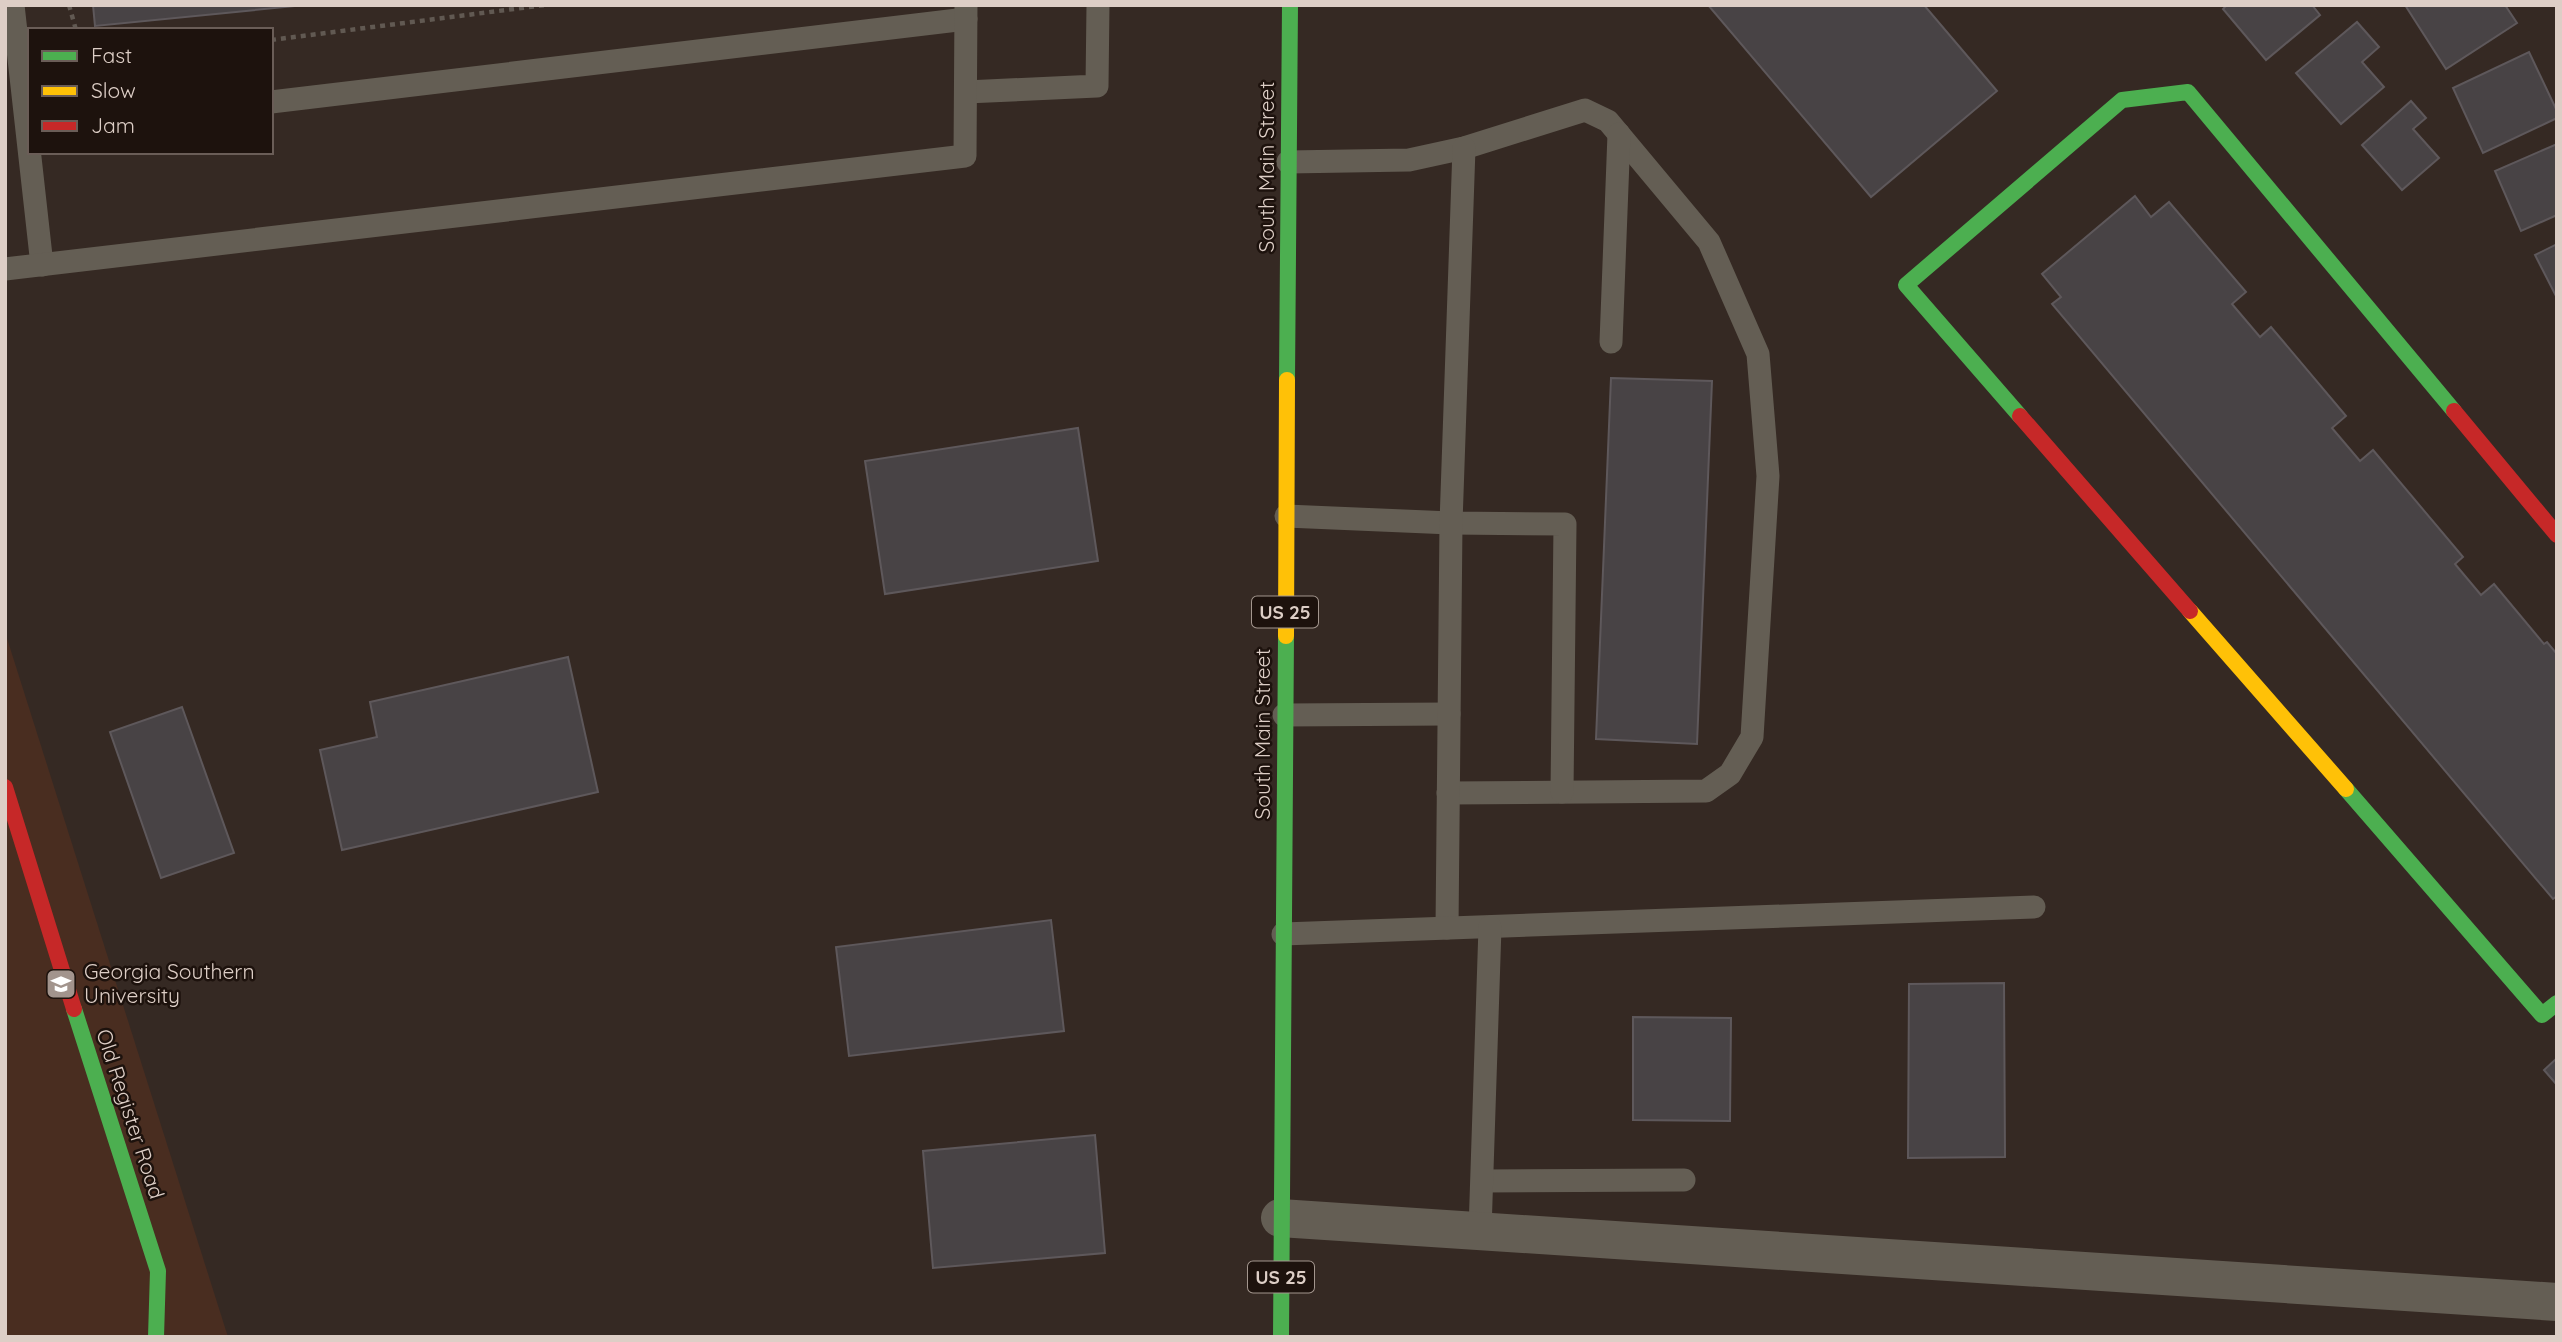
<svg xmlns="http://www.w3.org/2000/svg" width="2562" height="1342" viewBox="0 0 2562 1342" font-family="Quicksand,sans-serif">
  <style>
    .built { fill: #492d20 }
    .building { fill: #484345; stroke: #5e585b; stroke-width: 2 }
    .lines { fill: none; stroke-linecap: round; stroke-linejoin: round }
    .path { stroke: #615952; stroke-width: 4.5; stroke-dasharray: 5 5; stroke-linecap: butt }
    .lane { stroke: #645e54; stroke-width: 23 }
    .street { stroke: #645e54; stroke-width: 38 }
    .fast { stroke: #4caf50; stroke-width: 16 }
    .slow { stroke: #ffc107; stroke-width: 16 }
    .jam { stroke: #c62828; stroke-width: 16 }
    .labels { text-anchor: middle; stroke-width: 5; stroke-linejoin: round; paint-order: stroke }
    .shield { fill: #1d120d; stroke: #a3968e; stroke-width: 2 }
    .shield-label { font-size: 19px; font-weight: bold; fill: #ddcec6 }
    .street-label { font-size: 21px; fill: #ddcec6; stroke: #1d120d }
    .poi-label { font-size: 21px; fill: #ddcec6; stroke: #1d120d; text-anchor: start }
  </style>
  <rect width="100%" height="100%" fill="#352923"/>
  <!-- built -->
  <path class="built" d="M5,632L228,1337H5Z"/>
  <!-- building -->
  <g class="building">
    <path d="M93,5H305L95,26Z"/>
    <path d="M1708,5H1924L1997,91L1871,197Z"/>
    <path d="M2227,5H2312L2320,15L2266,60L2223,9Z"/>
    <path d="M2405,5H2505L2517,23L2446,69Z"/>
    <path d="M2357,22L2379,47L2362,62L2384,87L2341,124L2296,73Z"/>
    <path d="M2529,52L2557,111V118L2483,153L2453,88Z"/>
    <path d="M2411,101L2426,118L2413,129L2439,158L2402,190L2362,145Z"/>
    <path d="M2557,144V215L2521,231L2495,171Z"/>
    <path d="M2135,196L2151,217L2169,202L2246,292L2232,304L2260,337L2271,327L2346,416L2332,428L2360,461L2373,450L2463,557L2455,564L2481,595L2494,584L2544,644L2547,642L2557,654V896L2553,899L2052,304L2061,297L2042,274Z"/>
    <path d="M2557,244V298L2535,255Z"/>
    <path d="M1611,378L1712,381L1697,744L1596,739Z"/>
    <path d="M1078,428L1098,561L885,594L865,461Z"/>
    <path d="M568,657L598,792L342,850L320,750L377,737L370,702Z"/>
    <path d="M182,707L234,853L161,878L110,732Z"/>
    <path d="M1051,920L1064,1031L849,1056L836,947Z"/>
    <path d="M2004,983L2005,1157L1908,1158L1909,984Z"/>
    <path d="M1633,1017L1731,1018L1730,1121L1633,1120Z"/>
    <path d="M2557,1058V1085L2544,1070Z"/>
    <path d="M1095,1135L1105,1253L933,1268L923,1151Z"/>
  </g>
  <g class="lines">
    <!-- path -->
    <g class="path">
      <path d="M69,5L76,30"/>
      <path d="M271,40L545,5"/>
    </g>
    <!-- lane -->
    <g class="lane">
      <path d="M13,5L42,265"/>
      <path d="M966,92L1097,86L1098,5"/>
      <path d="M271,102L966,19"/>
      <path d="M1288,162L1409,160L1464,148L1585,110L1608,121L1709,242L1758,354L1768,476L1752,737L1730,774L1706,791L1448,793"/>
      <path d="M5,269L965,156L966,5"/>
      <path d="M1611,342L1619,134"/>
      <path d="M1286,516L1451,523L1565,524L1562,792"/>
      <path d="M1284,715L1449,714"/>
      <path d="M1447,928L1451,523L1464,148"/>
      <path d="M1283,934L2034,907"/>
      <path d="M1483,1181L1684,1180"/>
      <path d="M1480,1231L1490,927"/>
    </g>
    <!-- street -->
    <path class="street" d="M1280,1218L2557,1302"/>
    <!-- fast -->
    <g class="fast">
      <path d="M1287,380L1290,5"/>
      <path d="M2020,416L1906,285L2122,100L2188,92L2454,411"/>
      <path d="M2346,789L2542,1015L2557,1003"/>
      <path d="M74,1009L158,1271L156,1337"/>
      <path d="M1281,1337L1286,636"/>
    </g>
    <!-- slow -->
    <g class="slow">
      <path d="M2190,611L2346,789"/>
      <path d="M1286,636L1287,380"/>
    </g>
    <!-- jam -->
    <g class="jam">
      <path d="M2454,411L2557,535"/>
      <path d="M2020,416L2190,611"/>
      <path d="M5,787L74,1009"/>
    </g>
  </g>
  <!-- icons -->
  <defs>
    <g id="university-square" transform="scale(1.575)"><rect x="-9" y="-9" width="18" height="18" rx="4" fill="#a2948d" stroke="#1d120d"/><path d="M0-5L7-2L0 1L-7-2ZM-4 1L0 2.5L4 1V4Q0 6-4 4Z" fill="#fff"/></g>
  </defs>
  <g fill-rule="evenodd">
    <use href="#university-square" x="61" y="984"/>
  </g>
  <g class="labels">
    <!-- shield labels -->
    <g class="shield">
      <rect x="1252" y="596.5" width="66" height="31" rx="5"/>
      <rect x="1248" y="1261.5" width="66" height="31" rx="5"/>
    </g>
    <g class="shield-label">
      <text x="1285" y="619">US 25</text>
      <text x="1281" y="1284">US 25</text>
    </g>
    <!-- street labels -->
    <g class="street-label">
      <text transform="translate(1267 167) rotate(-90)" y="7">South Main Street</text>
      <text transform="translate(1263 734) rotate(-90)" y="7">South Main Street</text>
      <text transform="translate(130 1114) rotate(72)" y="7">Old Register Road</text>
    </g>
    <!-- poi labels -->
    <g class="poi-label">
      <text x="84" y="979">Georgia Southern<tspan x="84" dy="24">University</tspan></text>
    </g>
  </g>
  <!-- border -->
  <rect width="2562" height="1342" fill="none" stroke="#ddcec6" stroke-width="14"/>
  <!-- legend -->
  <rect x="28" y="28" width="245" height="126" fill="#1d120d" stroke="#6a5d57" stroke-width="2"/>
  <rect x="42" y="51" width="35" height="10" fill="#4caf50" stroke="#6a5d57" stroke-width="2"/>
  <text x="91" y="63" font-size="21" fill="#ddcec6">Fast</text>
  <rect x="42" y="86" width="35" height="10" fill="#ffc107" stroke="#6a5d57" stroke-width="2"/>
  <text x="91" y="98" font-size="21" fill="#ddcec6">Slow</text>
  <rect x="42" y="121" width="35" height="10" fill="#c62828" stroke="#6a5d57" stroke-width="2"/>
  <text x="91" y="133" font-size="21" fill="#ddcec6">Jam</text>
</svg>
